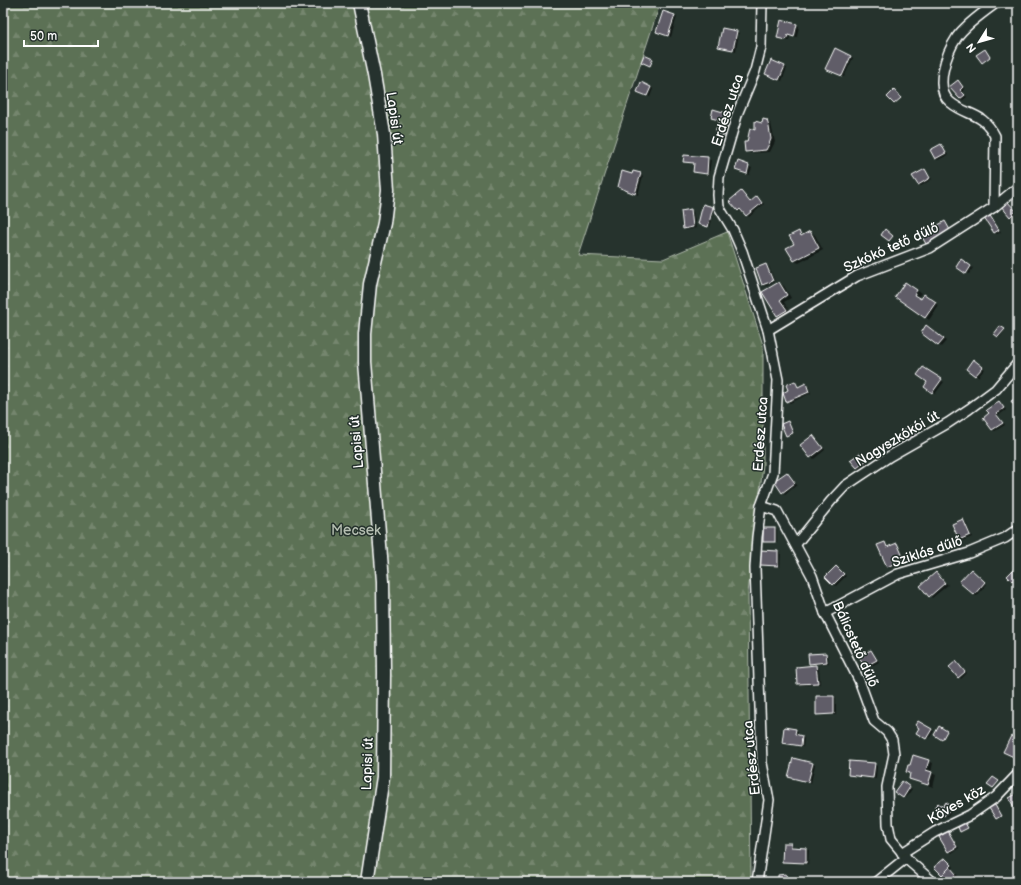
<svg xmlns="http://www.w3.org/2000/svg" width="1021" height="885" viewBox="0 0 1021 885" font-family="'Balsamiq Sans',sans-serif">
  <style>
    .forest { fill: url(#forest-firs); stroke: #aeb8aa }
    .shadow { fill: #0007 }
    .building { fill: #615d68; stroke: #fff }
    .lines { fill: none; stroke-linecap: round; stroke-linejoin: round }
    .street-casing { stroke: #fff; stroke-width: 12 }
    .secondary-casing { stroke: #fff; stroke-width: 15 }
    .street { stroke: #26332d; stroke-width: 9 }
    .secondary { stroke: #26332d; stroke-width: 12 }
    .labels { text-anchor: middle; stroke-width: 3; stroke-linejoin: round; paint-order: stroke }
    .street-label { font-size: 14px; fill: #fff; stroke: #26332d }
    .park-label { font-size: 14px; fill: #b6bfb2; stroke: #26332d }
  </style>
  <defs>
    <pattern id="forest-firs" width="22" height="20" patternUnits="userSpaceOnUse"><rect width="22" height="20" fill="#5c7155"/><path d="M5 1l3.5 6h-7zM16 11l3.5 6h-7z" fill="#74866e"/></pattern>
  </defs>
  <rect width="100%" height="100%" fill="#26332d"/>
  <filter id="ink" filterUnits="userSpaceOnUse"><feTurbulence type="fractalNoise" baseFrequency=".025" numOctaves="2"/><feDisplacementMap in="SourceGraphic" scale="8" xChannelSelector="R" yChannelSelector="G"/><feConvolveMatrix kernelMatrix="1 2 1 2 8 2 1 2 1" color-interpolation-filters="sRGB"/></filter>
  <g filter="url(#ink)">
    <!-- forest -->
    <path class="forest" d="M3,3H666L659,7L578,255L663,259L727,232L763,345V465L748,593L751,882H3Z"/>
    <!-- shadow -->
    <g class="shadow">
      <path d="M675,16L677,17L671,37L660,33Z"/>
      <path d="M797,25L799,26L797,37L790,36L789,41L780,39Z"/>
      <path d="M737,32L739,33L736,51L719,47Z"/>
      <path d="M851,56L853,58L844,77L829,70Z"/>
      <path d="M771,61L787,68L782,81L768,75Z"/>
      <path d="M958,81L965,89L962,92L967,97L963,100L960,99Z"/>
      <path d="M651,87L653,89L650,97L641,93Z"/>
      <path d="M729,115L732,116L726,136L719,134L720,120L712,118Z"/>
      <path d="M767,121L771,124L775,142L770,152L750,153L746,151L748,143L756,131Z"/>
      <path d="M941,145L948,155L938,160L936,159Z"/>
      <path d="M685,156L711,160L709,175L694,172L695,164L684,161Z"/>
      <path d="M738,163L752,168L749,175L736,170Z"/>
      <path d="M925,170L932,179L921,186L918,184Z"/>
      <path d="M633,172L643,176L638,195L628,191Z"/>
      <path d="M741,192L751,202L757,197L764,204L749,217L743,211L741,212L738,211Z"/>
      <path d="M1007,202L1018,212L1013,217L1011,216Z"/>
      <path d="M712,208L715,209L710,227L699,224Z"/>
      <path d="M691,210L693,212L696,228L687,230L684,228Z"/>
      <path d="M989,216L1001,232L997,234L994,232Z"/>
      <path d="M945,222L952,232L930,245L927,243Z"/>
      <path d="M799,232L803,236L810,232L815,235L823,250L799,263L794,261L795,245Z"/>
      <path d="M961,260L973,268L969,274L957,267Z"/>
      <path d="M766,265L769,267L775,282L766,286L763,284Z"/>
      <path d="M779,283L784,286L791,298L784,302L791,313L782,318L778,315Z"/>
      <path d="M906,283L921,293L917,298L921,300L929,298L939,306L929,320L925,317Z"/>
      <path d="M1001,327L1005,330L1000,337L995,334Z"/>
      <path d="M929,328L946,341L941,347L922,332Z"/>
      <path d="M976,362L985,369L978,377L967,369Z"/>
      <path d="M923,369L944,382L935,394L925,386L928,382Z"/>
      <path d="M795,382L799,387L805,384L808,386L811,393L790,403L787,401L790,391Z"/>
      <path d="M999,402L1006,410L998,416L1005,425L995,431L992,430L990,414Z"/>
      <path d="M788,422L794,433L788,436L787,435Z"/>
      <path d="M813,436L825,450L814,459L811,457Z"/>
      <path d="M860,454L868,462L860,469L857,468Z"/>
      <path d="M787,473L797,485L785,494L783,492Z"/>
      <path d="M963,520L966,522L972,537L962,541L960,539Z"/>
      <path d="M775,529L777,530V542L764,541Z"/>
      <path d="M885,543L889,547L897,544L898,545H897L904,562L890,568L887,566Z"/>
      <path d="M778,552L781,553L780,567L761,565Z"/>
      <path d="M837,567L846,576L836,586L827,577Z"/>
      <path d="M973,572L987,584L977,596L974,595Z"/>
      <path d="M937,574L948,585L932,598L930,596Z"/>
      <path d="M871,651L879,662L868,668L865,666Z"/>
      <path d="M826,654L828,655L829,663L813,665L819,668L820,684L801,685L798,684L816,666L810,663Z"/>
      <path d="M956,662L967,673L961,679L959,677Z"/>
      <path d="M833,697L836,698V715L817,714Z"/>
      <path d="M918,722L934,731L929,739L918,733L921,727Z"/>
      <path d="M796,730L798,731V736L804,738L803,747L783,743Z"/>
      <path d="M914,756L933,763L931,773L936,775L933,787L910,779L911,774L907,771L911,766Z"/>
      <path d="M813,764L815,765L811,783L789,777Z"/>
      <path d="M874,764L877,766L876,779L849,775Z"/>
      <path d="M902,782L912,789L906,798L896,792Z"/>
      <path d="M949,805L954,809L947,816L945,815L943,808Z"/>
      <path d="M948,832L959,848L952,853L949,851Z"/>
      <path d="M791,844L793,846V848L809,850L808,864L783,861Z"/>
      <path d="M947,860L954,867L952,869L958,876L954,882H942Z"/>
    </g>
    <!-- building -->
    <g class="building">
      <path d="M663,11L675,15L668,36L656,32Z"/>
      <path d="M781,20L797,24L794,37L788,35L786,40L777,38Z"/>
      <path d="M722,28L737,31L733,50L718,47Z"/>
      <path d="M835,48L851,56L842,76L825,69Z"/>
      <path d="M985,49L990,57L982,63L976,55Z"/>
      <path d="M644,55L653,59L650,66L641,62Z"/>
      <path d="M771,60L785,66L779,80L765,74Z"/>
      <path d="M958,80L963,87L960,90L965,95L960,99L949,87Z"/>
      <path d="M641,82L651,87L647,96L637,92Z"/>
      <path d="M894,90L901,98L894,104L887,97Z"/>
      <path d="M713,109L730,114L724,136L715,133L719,120L711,118Z"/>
      <path d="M763,119L767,120L769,127L771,139L769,144L766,150L745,152L744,142H747L750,128L755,130V121L762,123Z"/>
      <path d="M941,144L946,153L935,159L930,150Z"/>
      <path d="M684,155L708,157L707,174L693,172L694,163L683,162Z"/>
      <path d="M738,161L749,165L747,174L735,170Z"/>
      <path d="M925,169L930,178L918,185L912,176Z"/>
      <path d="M622,171L632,174L633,171L641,173L635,194L618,187Z"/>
      <path d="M741,191L750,202L757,196L762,203L746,216L740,209L738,211L729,201Z"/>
      <path d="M1007,201L1016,211L1010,217L1001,206Z"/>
      <path d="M703,204L713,207L708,227L698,224Z"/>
      <path d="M691,209L693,227L683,229L681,211Z"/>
      <path d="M989,214L999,230L994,233L984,218Z"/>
      <path d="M945,221L950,230L926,244L921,235Z"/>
      <path d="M885,229L893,236L889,241L881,235Z"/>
      <path d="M799,231L801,236L810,231L819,248L794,261L786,248L794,244L789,236Z"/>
      <path d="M961,259L971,266L966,274L956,267Z"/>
      <path d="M766,264L773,281L762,285L756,268Z"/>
      <path d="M779,282L787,295L780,300L787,310L777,316L762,292Z"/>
      <path d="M905,282L917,290L914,295L921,299L924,294L936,302L925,318L895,297Z"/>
      <path d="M926,325L944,339L938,346L921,333Z"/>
      <path d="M1000,326L1005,329L998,337L994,334Z"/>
      <path d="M973,359L983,367L975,376L966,369Z"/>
      <path d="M923,367L942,379L932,393L924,387L927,382L917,375Z"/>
      <path d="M795,381L798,387L806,383L809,392L786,402L783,393L788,390L786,385Z"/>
      <path d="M1018,397V411L1011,401Z"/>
      <path d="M999,401L1004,408L996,414L1003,423L992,430L983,418L989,413L986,410Z"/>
      <path d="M788,421L793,433L786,436L781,424Z"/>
      <path d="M912,425L919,435L908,442L901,432Z"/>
      <path d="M813,435L823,448L810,458L800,445Z"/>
      <path d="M860,453L866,461L857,468L850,460Z"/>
      <path d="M787,472L795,483L782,493L774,481Z"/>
      <path d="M963,519L970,535L959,540L952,524Z"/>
      <rect x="763" y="528" width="12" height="14"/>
      <path d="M885,542L887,547L897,543L904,559L887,567L877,545Z"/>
      <path d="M760,550L778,551V566L760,565Z"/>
      <path d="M836,566L844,574L833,585L825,577Z"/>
      <path d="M1015,568L1018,571V575L1012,581L1007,576Z"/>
      <path d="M971,569L985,582L974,595L959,582Z"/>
      <path d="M936,572L945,583L929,597L920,586Z"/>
      <path d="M871,650L877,660L864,667L859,656Z"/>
      <path d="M826,653L827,662L809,664L808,654Z"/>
      <path d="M956,661L965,672L958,678L949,667Z"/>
      <path d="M816,665L818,683L797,684L796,667Z"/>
      <path d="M816,696H834V714L816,715Z"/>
      <path d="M918,721L932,729L926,739L916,733L919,728L915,725Z"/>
      <path d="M939,726L947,731L942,740L934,735Z"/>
      <path d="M784,727L796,729L795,734L802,736L801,746L782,743Z"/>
      <path d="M1011,736L1018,739V754L1016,758L1003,752Z"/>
      <path d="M913,755L929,760L926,770L932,772L928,785L909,779L910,773L906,772L908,765H910Z"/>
      <path d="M793,758L813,763L808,782L788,777Z"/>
      <path d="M849,761L875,763L873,778L848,775Z"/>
      <path d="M993,777L999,781L993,788L987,784Z"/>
      <path d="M902,781L910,787L903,798L894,792Z"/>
      <path d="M1018,793V810L1016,811L1009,798Z"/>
      <path d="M946,802L952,807L944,816L934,807L938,803L943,807Z"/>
      <path d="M995,805L1001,816L996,819L989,808Z"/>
      <path d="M965,823L968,828L960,832L958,827Z"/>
      <path d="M948,831L957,847L948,852L939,837Z"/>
      <path d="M783,843H791V847L806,848V863L782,862Z"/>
      <path d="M945,858L952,865L942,875L934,867Z"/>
      <path d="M950,867L956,874L951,879L954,882H941L938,879Z"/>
      <path d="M786,874L787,882H778V875Z"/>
    </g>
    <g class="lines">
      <!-- street casing -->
      <g class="street-casing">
        <g id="street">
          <path d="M994,207L1018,187"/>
          <path d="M768,330L857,276L930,248L994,207L995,136C982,111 968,117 950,102C933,88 947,52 957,37C965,25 985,11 996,3"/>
          <path d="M761,506L777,511L812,576L825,613L859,680L874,721L887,732L892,740L894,754L887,787L888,824L891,839L910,862L933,882"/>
          <path d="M796,544L831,501L845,486L890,456L948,423L969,409L996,389L1018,363"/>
          <path d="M825,613L898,574L969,553L1005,538L1018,529"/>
          <path d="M902,853L935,832L970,815L996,797L1018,774"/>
          <path d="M757,882L769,800L762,763L755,568L757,537L761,506L773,473L778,380L768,330L742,251L733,230L719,207L718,195L719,177L738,112L755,71L761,47L762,3"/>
          <path d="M876,882L906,858"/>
        </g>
      </g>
      <!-- secondary casing -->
      <g class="secondary-casing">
        <path id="secondary" d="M359,3L374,75L384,134L388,190L384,223L370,284L365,334V362L383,581L384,673L383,777L367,882"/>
      </g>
      <!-- street -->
      <use href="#street" class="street"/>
      <!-- secondary -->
      <use href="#secondary" class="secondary"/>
    </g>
  </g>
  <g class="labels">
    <!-- street labels -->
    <g class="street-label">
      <text transform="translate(727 110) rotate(-72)" y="5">Erdész utca</text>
      <text transform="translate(395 118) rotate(82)" y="5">Lapisi út</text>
      <text transform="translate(891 247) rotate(-24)" y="5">Szkókó tető dűlő</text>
      <text transform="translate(760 434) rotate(-86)" y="5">Erdész utca</text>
      <text transform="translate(897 438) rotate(-31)" y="5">Nagyszkókói út</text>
      <text transform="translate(356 442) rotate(-95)" y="5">Lapisi út</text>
      <text transform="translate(927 551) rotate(-18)" y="5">Sziklás dűlő</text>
      <text transform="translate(856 644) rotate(66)" y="5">Bálicstető dűlő</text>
      <text transform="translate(751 758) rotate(-96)" y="5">Erdész utca</text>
      <text transform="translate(367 764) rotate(-88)" y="5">Lapisi út</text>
      <text transform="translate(956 804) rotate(-30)" y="5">Köves köz</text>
    </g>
    <!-- park labels -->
    <g class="park-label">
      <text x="356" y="535">Mecsek</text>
    </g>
  </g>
  <!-- margin -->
  <rect width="1021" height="885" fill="none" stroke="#26332d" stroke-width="16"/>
  <rect x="8" y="8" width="1005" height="869" fill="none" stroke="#fff" stroke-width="1.5" filter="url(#ink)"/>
  <!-- north arrow -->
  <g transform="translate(979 42) rotate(233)" stroke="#26332d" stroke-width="3" paint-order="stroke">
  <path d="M0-3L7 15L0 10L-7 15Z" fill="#ffffff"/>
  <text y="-6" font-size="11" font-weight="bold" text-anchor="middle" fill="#ffffff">N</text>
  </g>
  <!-- scale -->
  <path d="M24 40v6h74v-6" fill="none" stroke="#ffffff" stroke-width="2"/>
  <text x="30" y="40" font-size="12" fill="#ffffff" stroke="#26332d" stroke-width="3" paint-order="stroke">50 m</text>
</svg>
